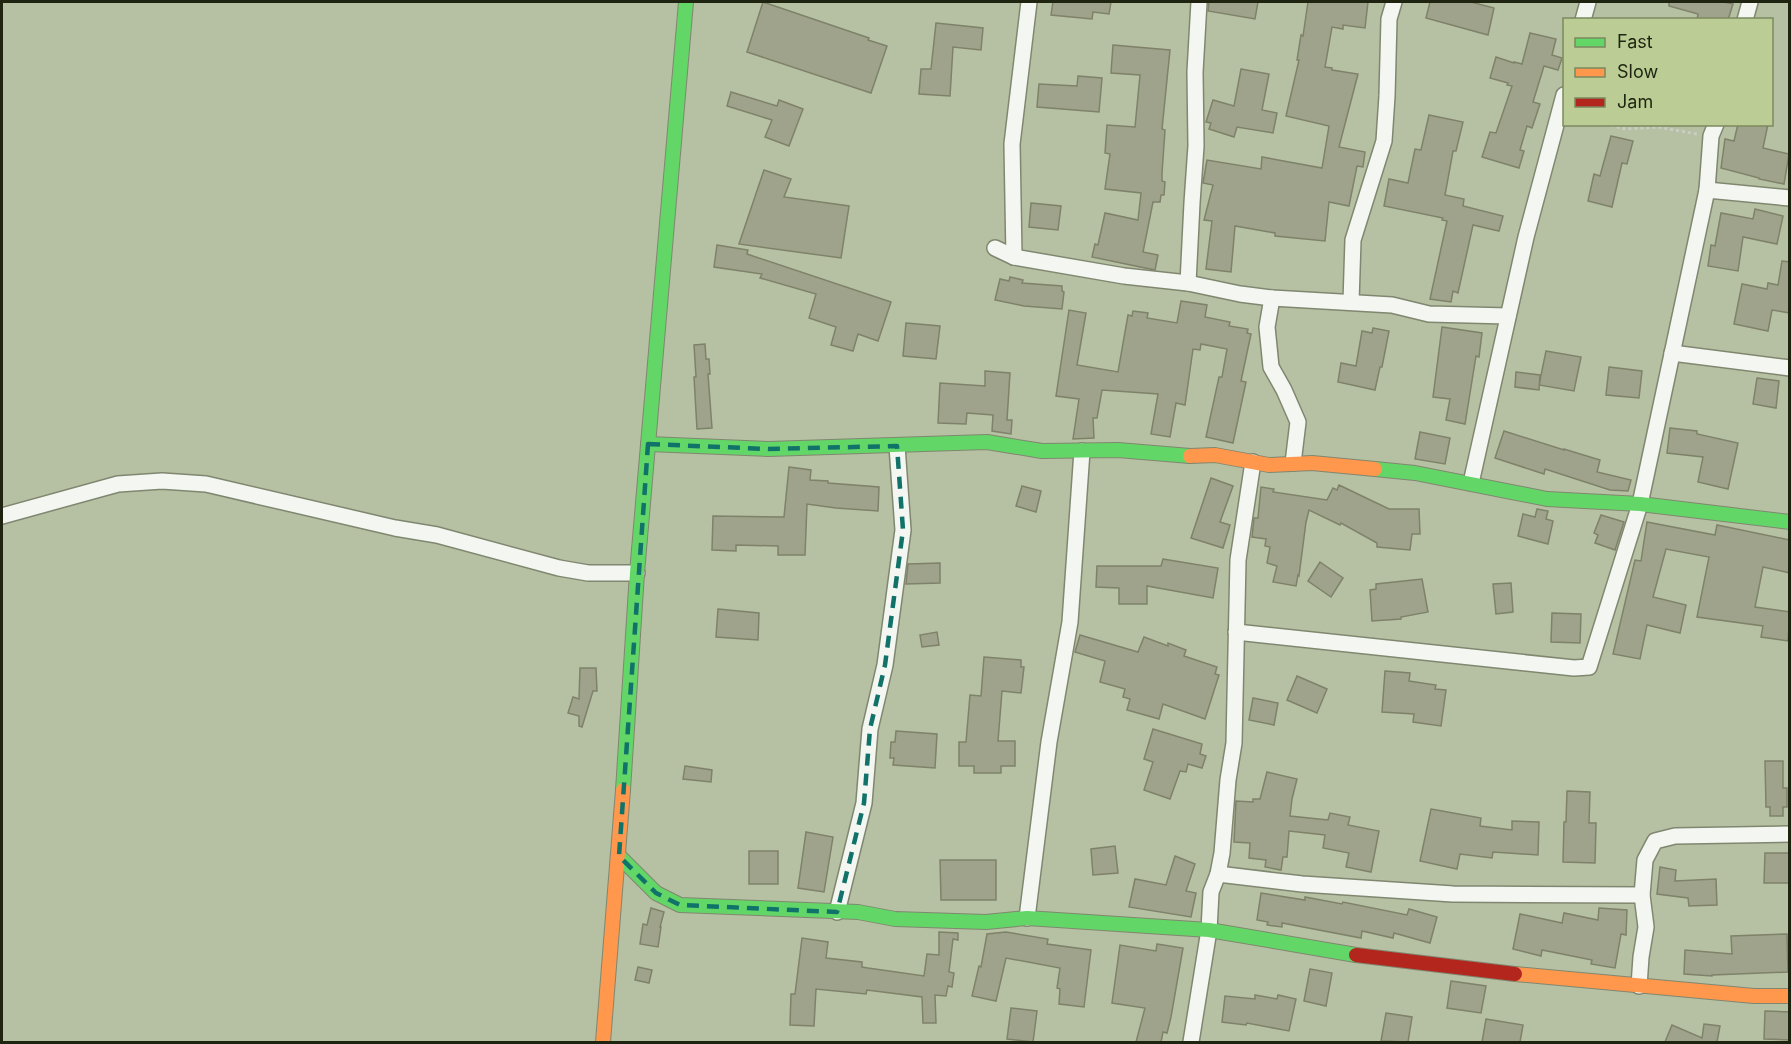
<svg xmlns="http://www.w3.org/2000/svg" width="1791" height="1044" viewBox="0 0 1791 1044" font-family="Inter,sans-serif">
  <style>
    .building { fill: #a0a38b; stroke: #7e8269; stroke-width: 1.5 }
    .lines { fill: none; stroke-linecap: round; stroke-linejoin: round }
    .street-casing { stroke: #808770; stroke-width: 18 }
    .fast-casing { stroke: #808770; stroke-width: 16 }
    .slow-casing { stroke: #808770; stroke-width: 16 }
    .jam-casing { stroke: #808770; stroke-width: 16 }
    .path { stroke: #cacec4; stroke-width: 3; stroke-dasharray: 3 3; stroke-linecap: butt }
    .street { stroke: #f4f6f1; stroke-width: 15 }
    .fast { stroke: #63d668; stroke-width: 14 }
    .slow { stroke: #ff974d; stroke-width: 14 }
    .jam { stroke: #b3261e; stroke-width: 14 }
    .marked { fill: none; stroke: #107269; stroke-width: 4.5; stroke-dasharray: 12 8; stroke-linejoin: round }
  </style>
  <rect width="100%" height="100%" fill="#b6c0a2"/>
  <!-- building -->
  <g class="building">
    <path d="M763,2L869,38L868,40L887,46L871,93L747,52Z"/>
    <path d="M1053,2H1111L1109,14L1093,12L1092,19L1051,15Z"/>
    <path d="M1209,2H1258L1255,19L1208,11Z"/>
    <path d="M1308,2H1368L1365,28L1343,25V29L1332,27L1325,67L1332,68V70L1358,74L1339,147L1365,152L1363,167L1357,166L1349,206L1329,202L1325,241L1275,236V233L1235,226L1231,272L1206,269L1212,221L1204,220L1213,185L1203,183L1207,160L1261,169L1262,157L1322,168L1329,126L1286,116L1299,60H1297L1301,35L1303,36Z"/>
    <path d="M1430,2H1471L1494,8L1488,35L1426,18Z"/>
    <path d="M1669,2H1724L1733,4L1728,20H1697L1698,14L1669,6Z"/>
    <path d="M936,23L983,28L981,50L953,47L950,96L919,94L921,69H931Z"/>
    <path d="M1530,33L1556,39L1552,55L1562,58L1558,70L1544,66L1533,102L1540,104L1532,128L1527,126L1520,150L1524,151L1519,168L1482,157L1490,132L1496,133L1512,86L1507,85L1508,83L1490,78L1496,57L1514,63V62L1522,64Z"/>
    <path d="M1113,45L1170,50L1162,129L1165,130L1162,173V181L1165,182L1164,195H1161L1160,202H1153L1143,252L1158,255L1155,270L1092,257L1095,244L1098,245L1105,213L1138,220L1141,193L1105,189L1110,154L1105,153L1107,125L1135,127L1140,75L1111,73Z"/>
    <path d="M1241,69L1269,74L1262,110L1277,113L1273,133L1237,127L1234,137L1209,129L1211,123L1206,122L1213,100L1234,106Z"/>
    <path d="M1078,76L1102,78L1099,112L1037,107L1039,84L1077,86Z"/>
    <path d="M731,92L777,106L779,100L803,109L789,146L765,137L772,120L727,106Z"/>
    <path d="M1429,115L1463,122L1456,151H1453L1445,195L1464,199L1463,206L1503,216L1499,231L1473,225L1458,293L1453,291L1451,302L1430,299L1447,221L1442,220L1443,218L1384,206L1389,179L1408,183L1415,149L1421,150Z"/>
    <path d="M1738,124H1768L1763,148L1789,154L1784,184L1759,179V178L1721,168L1725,139L1734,141Z"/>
    <path d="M1611,136L1633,141L1627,164L1622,163L1612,207L1588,201L1594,174L1600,176Z"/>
    <path d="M764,170L791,179L784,197L849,206L841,258L739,244Z"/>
    <path d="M1031,203L1061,206L1058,230L1029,227Z"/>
    <path d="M1755,209L1783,216L1777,244L1743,237L1738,271L1708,266L1711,245L1715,246L1721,213L1753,219Z"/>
    <path d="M717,245L748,250L747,254L891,302L878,341L858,334L853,351L831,345L836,327L809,318L816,294L760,278L762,274L714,267Z"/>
    <path d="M1782,261L1790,262V313L1772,310L1768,331L1734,324L1742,284L1767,289L1768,283L1778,285Z"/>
    <path d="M1010,277L1023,280L1022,283L1062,286V291L1064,292L1062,309L1024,306L995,300L1000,279L1009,281Z"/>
    <path d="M1181,301L1207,305L1205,317L1230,322L1229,326L1248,329L1247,333L1251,334L1241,381L1246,382L1233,443L1206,437L1219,377H1222L1227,349L1201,344L1200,350L1193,349L1185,405L1176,403L1170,437L1151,434L1158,394L1102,390L1097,418H1093L1094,438L1073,439L1079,399L1056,396L1069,310L1086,313L1077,365L1118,372L1128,315L1132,316L1133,311L1148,313L1147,318L1177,323Z"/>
    <path d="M906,323L940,326L936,359L903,356Z"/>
    <path d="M1442,327L1482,333L1479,357L1476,356L1465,424L1446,420L1450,399L1433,397Z"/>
    <path d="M1373,328L1389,331L1382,367H1380L1375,390L1338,382L1341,363L1356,366L1362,331L1372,333Z"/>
    <path d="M705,344L706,359H709L710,374H708L712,428L697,429L694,377H696L694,345Z"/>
    <path d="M1546,351L1581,357L1574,391L1539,385Z"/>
    <path d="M1609,367L1642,371L1639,398L1606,395Z"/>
    <path d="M985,371L1010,373L1007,420H1012L1011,434L992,431L993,415L967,413L966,424L938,423L940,383L985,386Z"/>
    <path d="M1516,372L1540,375L1539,390L1515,387Z"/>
    <path d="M1757,378L1779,381L1776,408L1753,404Z"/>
    <path d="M1670,428L1697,431V434L1738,443L1728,489L1698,482L1703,457L1667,453Z"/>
    <path d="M1504,431L1564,450V449L1600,460L1597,472L1631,480L1628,491L1610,490L1545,469L1544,474L1495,458Z"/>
    <path d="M1420,432L1450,438L1445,464L1415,459Z"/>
    <path d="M789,467L811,470L810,480L828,481V483L879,487L878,511L836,508L807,504L805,555H778V546L736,545V551L712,550L713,516L784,517Z"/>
    <path d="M1211,478L1233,486L1220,522L1230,525L1223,548L1191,538Z"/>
    <path d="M1339,485L1389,509H1419L1420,534H1412L1410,550L1377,547V543L1341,523L1340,525L1309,510L1306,522L1299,576L1298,575L1296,586L1273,582L1277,566L1267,563L1270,547L1265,546L1266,539L1252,537L1254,518H1258L1261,487L1274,489L1273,492L1327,500L1333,488L1337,490Z"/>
    <path d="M1022,486L1041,491L1036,512L1016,506Z"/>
    <path d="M1537,509L1548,511L1546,519L1553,521L1548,544L1518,536L1523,514L1535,517Z"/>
    <path d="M1601,515L1624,522L1615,550L1595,543L1598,535L1594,533Z"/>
    <path d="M1647,522L1715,535L1717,525L1722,526L1790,540V573L1763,567L1755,607L1790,612L1788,641L1761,637L1763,626L1697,617L1709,557L1666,549L1653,597L1686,605L1680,633L1647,625L1640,659L1613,654L1635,560L1641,561Z"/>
    <path d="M1163,559L1218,568L1213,598L1147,586V604H1119V588L1096,587L1097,566H1161Z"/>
    <path d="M1320,562L1343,578L1331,597L1308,581Z"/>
    <path d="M940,563V583L906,584L908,564Z"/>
    <path d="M1422,579L1428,612L1401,617V619L1372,621L1370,590L1376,589V584Z"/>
    <path d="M1511,583L1513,612L1496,614L1493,584Z"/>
    <path d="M718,609L759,613L758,640L716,637Z"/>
    <path d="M1552,613L1581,614L1580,643L1551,642Z"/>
    <path d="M937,632L939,645L922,647L920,635Z"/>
    <path d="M1080,635L1138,652L1144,637L1168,646V643L1186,650L1184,656L1217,667L1215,674L1219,675L1205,719L1163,704L1159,719L1127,710L1130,699L1123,697L1125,689L1100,682L1105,661L1075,652Z"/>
    <path d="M984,657L1021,660V667H1024L1021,693L1002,691L998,741H1015V766H1001V773H974V766H959V742H966L970,695L981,696Z"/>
    <path d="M580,668H596L597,691H593L582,727L579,726V716L568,713L573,697L579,699Z"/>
    <path d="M1385,671L1410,673L1409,681L1436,685L1435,689L1446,690L1441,726L1413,722L1414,714L1382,712Z"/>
    <path d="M1297,676L1327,689L1317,713L1287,700Z"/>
    <path d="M1253,698L1278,703L1274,725L1249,720Z"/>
    <path d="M1153,729L1202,744L1200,754L1206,756L1202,768L1188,764L1186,772L1180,771L1170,799L1144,790L1153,762L1144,759Z"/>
    <path d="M896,731L937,734L935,768L893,765L894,758H890L891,742H895Z"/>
    <path d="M1765,761H1783V788H1787V807H1783V816H1770V807H1766Z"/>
    <path d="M685,766L712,770L711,782L683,779Z"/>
    <path d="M1267,772L1297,779L1292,799L1290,816L1328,820L1330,813L1350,817L1348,825L1379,831L1371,872L1346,867L1349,853L1323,848L1325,835L1289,831L1287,857H1283L1281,870L1265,867L1266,860L1249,858L1250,843L1234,842L1236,801L1253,802V799H1260Z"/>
    <path d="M1567,791L1590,792L1589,823H1596L1595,863L1563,862L1564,822H1566Z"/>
    <path d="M1431,809L1481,818L1480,826L1512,830V821L1539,822L1538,855L1493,852L1492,858L1460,854L1457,869L1420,861Z"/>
    <path d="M806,832L833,837L824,892L798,888Z"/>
    <path d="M1115,846L1118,873L1093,875L1091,849Z"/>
    <rect x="749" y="851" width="29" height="33"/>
    <path d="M1765,853H1790V883H1764Z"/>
    <path d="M1175,856L1195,864L1186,891L1196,893L1191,917L1129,907L1135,879L1166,885Z"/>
    <path d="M940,860H996V900H941Z"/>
    <path d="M1660,867L1676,870L1675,881L1716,879L1717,905L1689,906L1688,898L1657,894Z"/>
    <path d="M1261,893L1305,900V897L1342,904L1343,902L1407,915L1409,909L1437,917L1430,943L1394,933L1393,938L1362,931L1361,938L1282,923V927L1267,925L1268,922L1257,920Z"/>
    <path d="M651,908L664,912L660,927H661L658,947L640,944L643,924L647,925Z"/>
    <path d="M1599,908L1627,910L1626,935L1621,934L1615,968L1591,964L1592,960L1542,950L1541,956L1513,949L1520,914L1562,923L1564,913L1598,920Z"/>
    <path d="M939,932L958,933V940L953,939L949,972L954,973L952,987L948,986L946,996L935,995L936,1023H923L922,997L867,990L866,994L816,989L814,1026L790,1025L791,994H795L802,938L828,942L826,958L862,962V967L868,968L924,976L927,954L939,955Z"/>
    <path d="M1006,932L1048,939L1047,944L1091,950L1084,1007L1059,1004L1060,989L1057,988L1060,968L1006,958L996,1001L972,996L979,966L981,967L987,934Z"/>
    <path d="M1787,934L1788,972L1712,975V976L1684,974L1685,950L1732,954L1731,936Z"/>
    <path d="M1157,944L1183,948L1171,1017L1167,1033L1163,1032L1161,1042H1136L1145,1008L1112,1003L1120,945L1156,951Z"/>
    <path d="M638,967L652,970L649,983L635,980Z"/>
    <path d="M1310,969L1332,973L1326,1006L1304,1001Z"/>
    <path d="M1451,981L1486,986L1481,1013L1447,1008Z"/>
    <path d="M1255,995L1277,999L1278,995L1296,999L1289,1031L1247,1023L1246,1025L1222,1022L1225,996L1255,999Z"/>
    <path d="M1011,1008L1037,1011L1033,1042L1007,1039Z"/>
    <path d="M1765,1011L1790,1012V1040L1764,1039Z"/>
    <path d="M1386,1013L1412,1017L1408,1042L1381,1041Z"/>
    <path d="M1486,1019L1523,1025L1520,1042H1482Z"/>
    <path d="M1704,1024L1720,1026L1717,1042H1665L1672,1025L1702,1038Z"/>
  </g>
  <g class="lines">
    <!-- street casing -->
    <g class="street-casing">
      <g id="street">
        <path d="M1583,20L1588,2"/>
        <path d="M1745,20L1750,2"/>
        <path d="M1707,190L1790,198"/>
        <path d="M995,248L1014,257L1124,276L1188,283L1240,294L1272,298L1392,305L1429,314L1508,316"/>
        <path d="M1014,257L1012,144L1029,2"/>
        <path d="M1188,283L1192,203L1196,146L1195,72L1199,2"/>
        <path d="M1272,298L1267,327L1271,367L1284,390L1298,422L1293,463"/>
        <path d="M1351,302L1353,240L1384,141L1387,96L1389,19L1394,2"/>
        <path d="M1672,353L1790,368"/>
        <path d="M1471,483L1526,237L1564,95"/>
        <path d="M2,516L118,484L162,481L206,484L395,528L437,535L559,568L588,573H637"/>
        <path d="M1236,632L1574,668L1589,667L1640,504L1707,190L1711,136L1716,124"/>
        <path d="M1218,874L1302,884L1453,894L1642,895"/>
        <path d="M837,912L864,803L870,729L885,665L903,530L897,446"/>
        <path d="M1027,918L1049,742L1070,622L1082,451"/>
        <path d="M1639,986L1641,957L1646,927L1642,895L1645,860L1655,841L1675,836L1790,834"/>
        <path d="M1191,1042L1209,930L1211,892L1218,874L1222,853L1228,780L1234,743L1238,560L1253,462"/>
      </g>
    </g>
    <!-- fast casing -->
    <g class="fast-casing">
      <g id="fast">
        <path d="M648,444L768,449L987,442L1042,451L1118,450L1190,456"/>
        <path d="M1375,469L1415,473L1547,499L1640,504L1790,522"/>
        <path d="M623,790L637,573L686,2"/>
        <path d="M619,856L656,893L680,905L858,912L895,919L986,922L1027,918L1209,930L1356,955"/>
      </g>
    </g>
    <!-- slow casing -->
    <g class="slow-casing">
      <g id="slow">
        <path d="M1190,456L1215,455L1269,465L1312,463L1375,469"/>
        <path d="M1515,974L1754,996H1790"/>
        <path d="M603,1042L623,790"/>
      </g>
    </g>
    <!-- jam casing -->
    <g class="jam-casing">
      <path id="jam" d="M1356,955L1515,974"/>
    </g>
    <!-- path -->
    <path class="path" d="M1605,124L1626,129L1658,127L1697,134"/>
    <!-- street -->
    <use href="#street" class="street"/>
    <!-- fast -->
    <use href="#fast" class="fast"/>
    <!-- slow -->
    <use href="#slow" class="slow"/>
    <!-- jam -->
    <use href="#jam" class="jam"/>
  </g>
  <!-- marked area -->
  <path class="marked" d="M648,444L768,449L897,446L903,530L885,665L870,729L864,803L837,912L680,905L656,893L619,856Z"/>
  <!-- border -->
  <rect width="1791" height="1044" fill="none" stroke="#1e240f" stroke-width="6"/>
  <!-- legend -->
  <rect x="1563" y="18" width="210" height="108" fill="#bbcd95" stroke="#7c895f" stroke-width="1.5"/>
  <rect x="1575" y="38" width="30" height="9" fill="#63d668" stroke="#7c895f" stroke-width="1.5"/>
  <text x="1617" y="48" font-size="18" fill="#1e240f">Fast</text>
  <rect x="1575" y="68" width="30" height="9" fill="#ff974d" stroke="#7c895f" stroke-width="1.5"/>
  <text x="1617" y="78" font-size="18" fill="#1e240f">Slow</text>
  <rect x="1575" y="98" width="30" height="9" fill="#b3261e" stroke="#7c895f" stroke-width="1.5"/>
  <text x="1617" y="108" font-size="18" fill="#1e240f">Jam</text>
</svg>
